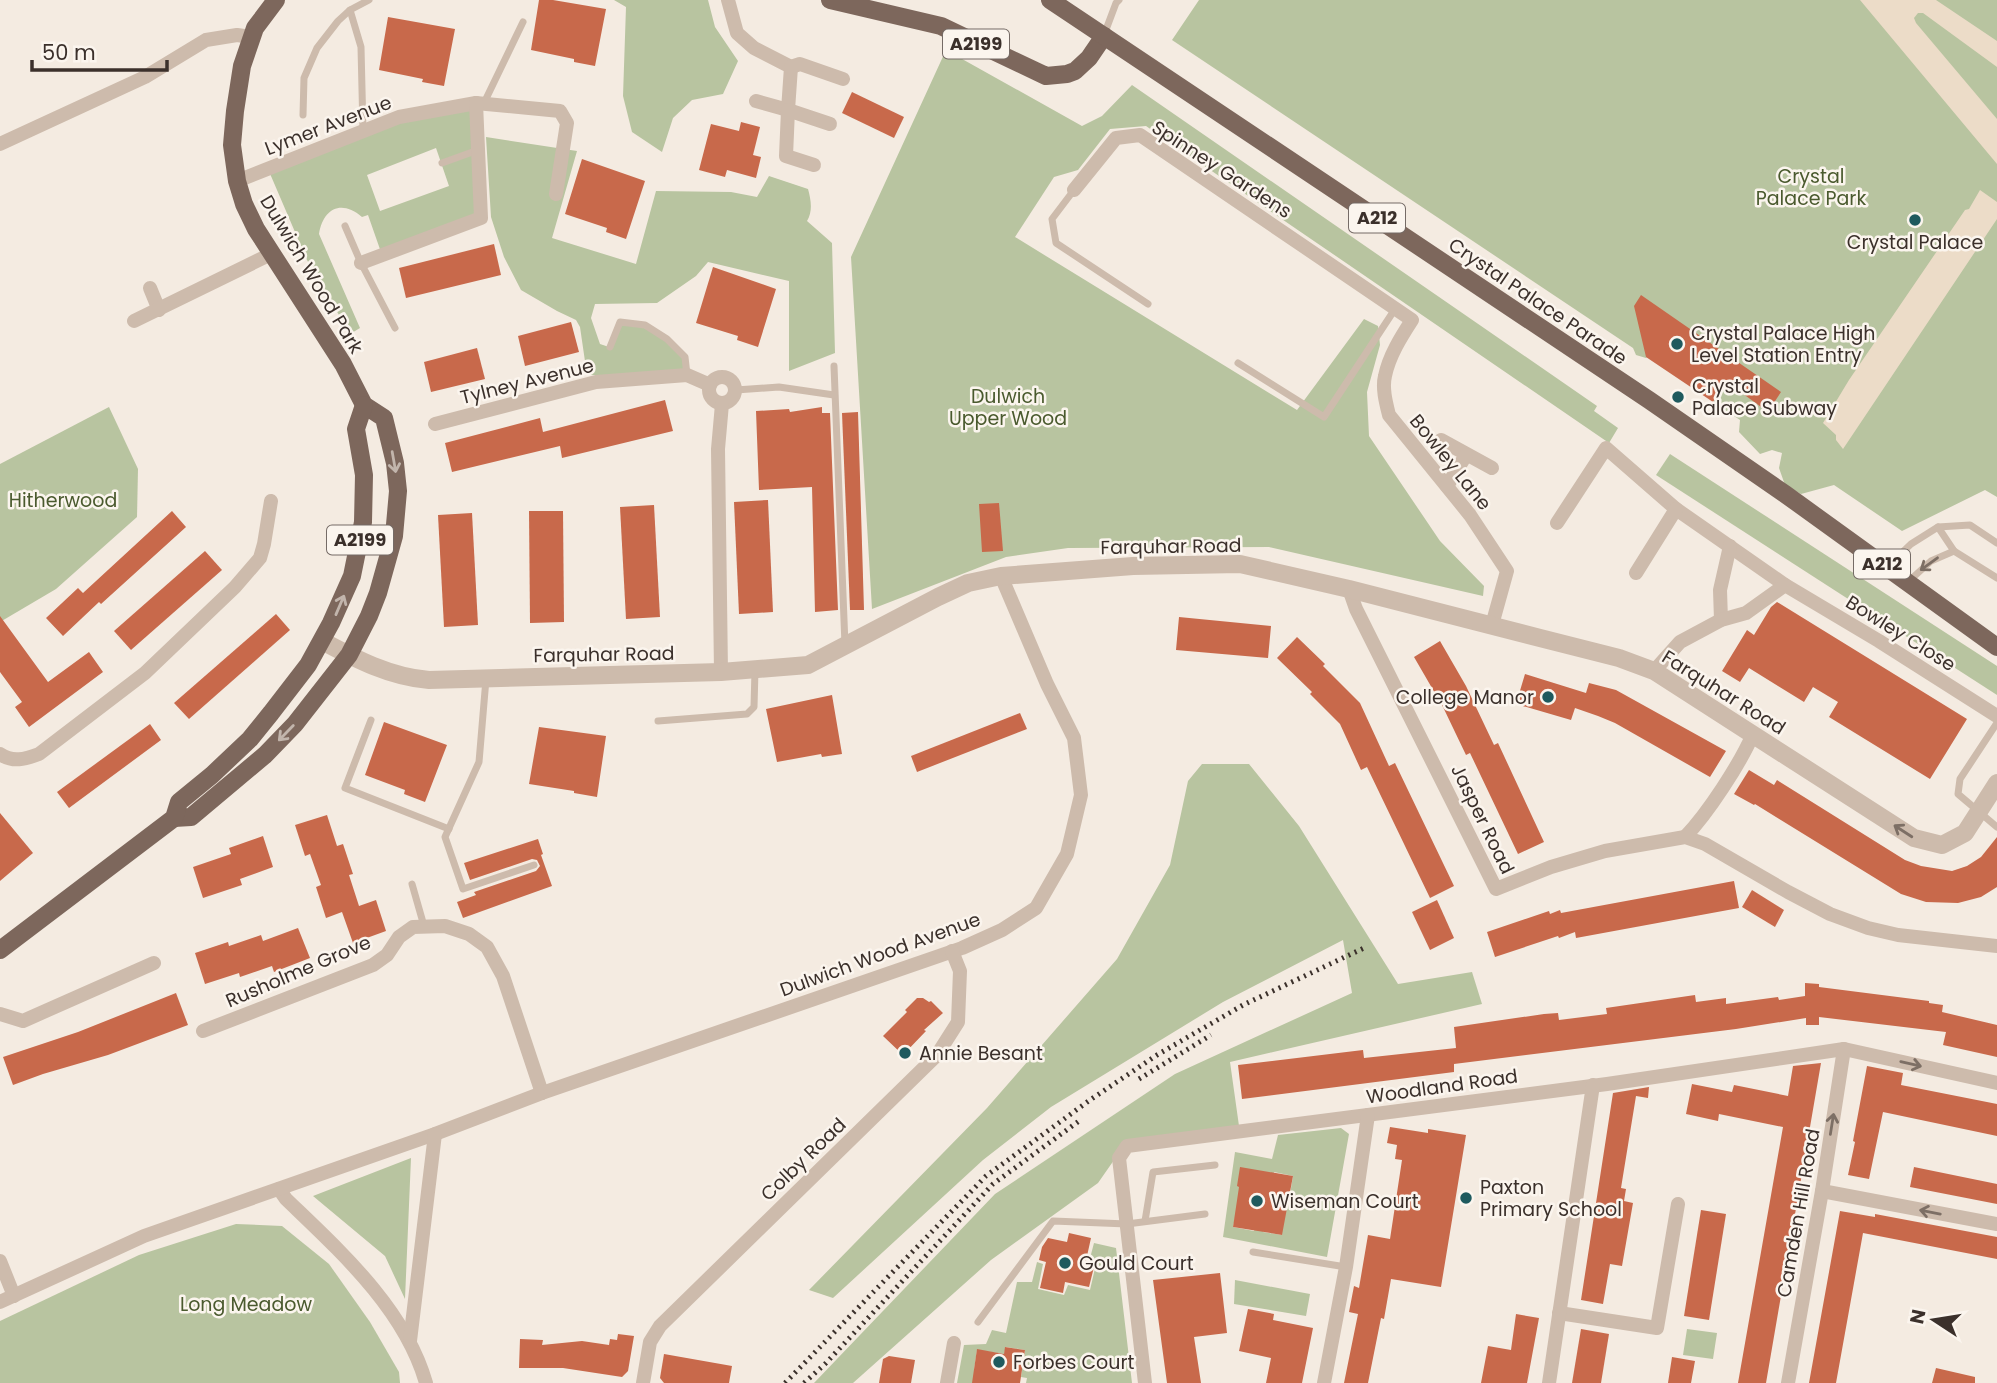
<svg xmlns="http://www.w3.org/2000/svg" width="1997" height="1383" viewBox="0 0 1997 1383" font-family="Poppins,sans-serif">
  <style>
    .green { fill: #b8c4a0; fill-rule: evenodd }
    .plaza { fill: #ecdcc8 }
    .building { fill: #c8694b }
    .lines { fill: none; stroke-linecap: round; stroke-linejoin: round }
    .service { stroke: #cdbbac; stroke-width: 7 }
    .minor { stroke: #cdbbac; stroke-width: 14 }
    .tertiary { stroke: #cdbbac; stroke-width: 18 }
    .primary { stroke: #7d675c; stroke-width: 18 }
    .rail { stroke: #3b302b; stroke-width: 5; stroke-dasharray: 2 5; stroke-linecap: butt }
    .oneway { stroke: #c2b5ac }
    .oneway2 { stroke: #7d6f65 }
    .poi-dot { fill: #1f5a5e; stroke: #fbf5ee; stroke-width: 2.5 }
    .labels { text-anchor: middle; stroke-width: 5; stroke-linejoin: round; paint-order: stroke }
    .shield { fill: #fbf5ee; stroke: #756b66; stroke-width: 2 }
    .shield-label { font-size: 18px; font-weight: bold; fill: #3b302b }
    .street-label { font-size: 19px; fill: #3b302b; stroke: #fbf5ee }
    .park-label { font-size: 19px; fill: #4a5a2e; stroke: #fbf5ee }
    .poi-label { font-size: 19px; fill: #3b302b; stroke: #fbf5ee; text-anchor: start }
  </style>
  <rect width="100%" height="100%" fill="#f4ebe1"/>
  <!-- green -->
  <g class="green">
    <path d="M614,0H708L715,27L738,61L723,94L692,100L673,118L662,152L632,132L623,96L626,7Z"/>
    <path d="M1199,0H1997V497L1985,490L1902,531L1834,485L1801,494L1785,485L1779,468L1782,453L1772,450L1760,454L1739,432L1740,420L1713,402L1719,393L1726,388H1735L1745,395L1753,388L1653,351L1646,358L1636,355L1633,348L1172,40Z"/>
    <path d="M946,50L1082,126L1102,116L1132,85L1597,406L1594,411L1618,428L1609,443L1146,126L1110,129L1078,170L1054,177L1015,237L1297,410L1364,319L1378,326L1380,345L1367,392L1369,436L1440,541L1484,586L1483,596L1269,547L1068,548L1006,557L872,609L851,257Z"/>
    <path d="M476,103L481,218L382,255L368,215L362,217C341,199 323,209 319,234L360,328L350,334L307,260L268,169L399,117ZM436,148L449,186L380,211L367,175Z"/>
    <path d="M486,137L577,151L552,238L636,264L656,191L731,192L757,197L769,176L808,189C811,200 813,211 807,221L832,243L835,353L789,371V281L708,262L696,276L657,303L595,304L591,318L600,344L609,347L620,322L645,325L685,357L687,375H587L580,327L576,320L557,311L521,290L504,257L491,217Z"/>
    <path d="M109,407L138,469L137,517L56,589L0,622V464Z"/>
    <path d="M1670,454L1997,666V695L1656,475Z"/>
    <path d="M1202,764H1249L1299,826L1398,984L1472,972L1482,1004L1230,1062L1239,1126L1128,1140L1098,1183L991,1260L853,1383H814L995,1194L1175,1074L1352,993L1343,940L1223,1002L1051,1107L983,1160L833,1298L809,1290L987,1108L1117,959L1170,865L1188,781Z"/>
    <path d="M1341,1128L1349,1134L1327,1257L1223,1237L1235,1152L1272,1159L1278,1135ZM1274,1172L1293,1176L1290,1194L1277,1192L1282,1235L1263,1232L1265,1219L1257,1218L1254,1231L1233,1227L1242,1187L1272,1184Z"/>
    <path d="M411,1158L405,1299L385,1256L313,1196Z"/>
    <path d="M236,1224L282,1226L329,1264L370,1322L399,1372L400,1383H0V1321L139,1255Z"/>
    <path d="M1094,1243L1116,1248L1132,1383H1026L1027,1378L1021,1377L1025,1350L1006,1347L1004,1354L977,1350L974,1370L976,1383H957L964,1345L986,1344L992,1330L1006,1333L1017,1282H1032L1037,1262L1043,1264L1038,1289L1064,1295L1068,1285L1090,1290L1096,1264L1089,1262Z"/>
    <path d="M1235,1280L1310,1294L1306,1316L1234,1304Z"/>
    <path d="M1687,1329L1717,1333L1713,1359L1683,1355Z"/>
  </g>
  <!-- plaza -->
  <g class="plaza">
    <path d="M1860,0H1936L1997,41V67L1923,13H1918L1914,18L1916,23L1997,119V164Z"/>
    <path d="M1980,190L1997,202V219L1843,449L1836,440V435L1823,423L1849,380L1965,210L1969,209Z"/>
  </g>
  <!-- building -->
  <g class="building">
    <path d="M539,0H553L606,9L595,66L574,62V59L531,50Z"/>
    <path d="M388,17L455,29L444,86L422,82L423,79L379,70Z"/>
    <path d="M852,92L904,117L894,138L842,113Z"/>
    <path d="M741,122L760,127L753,155L761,157L756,178L727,170L725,177L699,170L711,124L739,131Z"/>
    <path d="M582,159L645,181L626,239L606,232L607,228L565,214Z"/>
    <path d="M494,244L501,275L406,298L399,268Z"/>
    <path d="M713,267L776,289L758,347L737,340L738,336L696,323Z"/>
    <path d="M1641,295L1781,392L1768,412L1735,388H1726L1719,393L1713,402L1646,357L1634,306Z"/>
    <path d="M571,322L579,352L525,366L518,336Z"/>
    <path d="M477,348L485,379L431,392L424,362Z"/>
    <path d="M665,400L673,431L562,458L560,446L452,472L445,443L540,418L543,432Z"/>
    <path d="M822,407V413H830L838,610L815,612L812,487L759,490L756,411L789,409L790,412Z"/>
    <path d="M858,412L864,610H850L842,413Z"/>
    <path d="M768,500L773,612L739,614L734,502Z"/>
    <path d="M999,503L1003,551L982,552L979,504Z"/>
    <path d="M654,505L660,617L626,619L620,507Z"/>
    <path d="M172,511L186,527L101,604L99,602L63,636L46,618L78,588L83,593Z"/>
    <path d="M529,511H563L564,622L530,623Z"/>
    <path d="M472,513L478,625L444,627L438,515Z"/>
    <path d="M205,551L222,570L131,650L114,631Z"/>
    <path d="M1777,602L1967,719L1930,779L1829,717L1838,702L1813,687L1804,702L1749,668L1740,682L1722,671L1747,630L1754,635L1771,607Z"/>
    <path d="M276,614L290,630L189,719L174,703Z"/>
    <path d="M0,616L48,682L89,652L103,672L29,727L15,707L22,702L0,672Z"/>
    <path d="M1179,617L1271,626L1268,658L1176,650Z"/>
    <path d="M1297,637L1325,664L1323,666L1360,703L1389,766L1395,763L1454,886L1430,898L1367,767L1361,770L1340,724L1310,694L1312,692L1277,658Z"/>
    <path d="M1440,641L1466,686L1494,745L1498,743L1544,842L1518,854L1470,753L1466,755L1443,707L1414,657Z"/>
    <path d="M1525,674L1586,693L1589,683L1616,690L1726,751L1710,777L1615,723L1598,716L1575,708L1571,720L1516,704Z"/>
    <path d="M832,695L842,754L822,757L821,754L777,762L766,709Z"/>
    <path d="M1020,713L1027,729L917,772L911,756Z"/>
    <path d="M384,722L447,745L425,802L404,794L405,790L365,775Z"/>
    <path d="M150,724L161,740L69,808L57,792Z"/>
    <path d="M539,727L606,736L597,797L574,793V791L529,784Z"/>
    <path d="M1749,770L1774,785L1777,780L1905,860L1921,866L1952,871L1967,866L1981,857L1997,837V887L1981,897L1958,903L1926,902L1901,894L1755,804L1754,805L1734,794Z"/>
    <path d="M0,813L33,853L0,881Z"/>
    <path d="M327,815L337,846L343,844L353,874L349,875L359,906L376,900L386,931L353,943L342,912L326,918L316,887L321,885L310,854L305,856L295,825Z"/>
    <path d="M263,836L273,867L240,879L242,885L203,898L193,867L231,854L229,848Z"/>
    <path d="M538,839L543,854L541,855L552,886L463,918L457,902L476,895L474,892L536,871L540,866L537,860L532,859L470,880L464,863Z"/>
    <path d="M1734,881L1739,908L1576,938L1575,932L1559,938L1558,936L1495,957L1487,932L1549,911L1550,914L1560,910L1561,913Z"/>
    <path d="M1752,890L1784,910L1775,927L1742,907Z"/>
    <path d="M1437,900L1454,938L1430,950L1412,912Z"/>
    <path d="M298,928L310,958L274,972L272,966L240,977L239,973L205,984L195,953L228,942L229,946L261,935L263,941Z"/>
    <path d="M1805,983L1819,984V987L1929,1001V1003L1943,1005L1942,1012L1997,1025V1057L1943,1045L1946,1032L1819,1017V1025H1806V1018L1736,1029L1454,1064V1072L1242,1099L1238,1065L1363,1050L1364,1058L1456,1048L1454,1027L1544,1014L1558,1013L1559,1020L1607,1014L1606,1008L1695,995L1696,1002L1726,998V1004L1778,997L1779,1000L1805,996Z"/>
    <path d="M176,993L188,1025L108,1055L43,1074L13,1085L3,1057L78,1032Z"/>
    <path d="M917,998H923L929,1002L931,1001L943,1013L924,1030L926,1031L903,1055L883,1036L907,1012L905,1010Z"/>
    <path d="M1821,1063L1766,1383H1738L1783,1127L1719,1114L1718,1121L1686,1114L1692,1084L1732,1092L1734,1085L1788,1096L1793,1066Z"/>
    <path d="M1867,1066L1903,1073L1901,1085L1997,1104V1136L1883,1112L1869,1179L1848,1175L1855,1142L1853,1141Z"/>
    <path d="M1649,1087L1648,1098L1636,1096L1621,1188L1626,1189L1624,1201L1633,1203L1622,1266L1610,1264L1603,1304L1581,1300L1613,1093Z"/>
    <path d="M1390,1127L1428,1133V1129L1466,1135L1441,1287L1391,1279L1384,1319L1381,1318L1368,1383H1344L1358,1314L1349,1312L1354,1286L1359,1288L1368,1235L1390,1239L1402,1160L1395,1159L1397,1145L1387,1143Z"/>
    <path d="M1240,1167L1293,1176L1282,1235L1233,1227L1239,1187L1237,1186Z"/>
    <path d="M1914,1167L1997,1184V1204L1910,1187Z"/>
    <path d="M1701,1210L1726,1214L1709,1320L1684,1316Z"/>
    <path d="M1840,1211L1875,1217V1214L1997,1237V1259L1863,1233L1836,1383H1809Z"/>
    <path d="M1069,1233L1091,1238L1085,1265L1094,1267L1089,1287L1065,1282L1063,1293L1040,1288L1046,1262L1039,1260L1042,1247L1048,1238L1067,1242Z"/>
    <path d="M1220,1273L1227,1333L1194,1337L1201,1383H1167L1153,1280Z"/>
    <path d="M1248,1309L1274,1314L1273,1320L1313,1328L1302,1383H1266L1271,1358L1239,1351Z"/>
    <path d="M1516,1314L1539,1318L1527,1383H1481L1488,1346L1511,1350Z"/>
    <path d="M1581,1329L1609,1334L1601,1383H1572Z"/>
    <path d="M618,1334L634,1336L628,1371L622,1377L563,1368H519L520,1339L543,1340L542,1345L582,1341L609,1345L610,1339L617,1340Z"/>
    <path d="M1005,1347L1025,1350L1020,1383H972L977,1349L1004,1354Z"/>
    <path d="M664,1354L732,1366L729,1383H664L660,1378Z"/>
    <path d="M889,1356L915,1360L911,1383H879L883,1359Z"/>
    <path d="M1672,1357L1695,1361L1691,1383H1668Z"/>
    <path d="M1936,1368L1975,1377V1383H1932Z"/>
  </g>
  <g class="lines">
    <!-- service -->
    <g class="service">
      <path d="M350,10L361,47L363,131"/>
      <path d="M1104,35L1116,3L1119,0"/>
      <path d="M484,103L523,22"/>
      <path d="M303,115L304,78L317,48L338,21L350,10L369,0"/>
      <path d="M442,163L478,150"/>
      <path d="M1074,190L1052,219L1056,243L1148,304"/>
      <path d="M345,226L361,263L395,328"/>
      <path d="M610,347L620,322L645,325L667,339L685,357L687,375"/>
      <path d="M1238,363L1324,417L1395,309"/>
      <path d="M834,366L845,645"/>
      <path d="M736,390L779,387L834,395"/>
      <path d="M1938,527L1954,551L1997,578"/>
      <path d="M1887,567L1911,544L1938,527L1970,525L1997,543"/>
      <path d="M1909,581L1931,561L1954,551"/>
      <path d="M486,679L479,762L445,837L463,889L534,865"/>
      <path d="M371,720L345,788L449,829"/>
      <path d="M658,721L747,714L754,707L755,670"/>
      <path d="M1997,723L1960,779L1958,794L1997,827"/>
      <path d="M412,884L424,926"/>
      <path d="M1145,1221L1153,1172L1215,1165"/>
      <path d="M1253,1252L1346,1267"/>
      <path d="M978,1322L1053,1221L1127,1224L1205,1214"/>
    </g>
    <!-- minor -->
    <g class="minor">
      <path d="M728,0L737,33L754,48L791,67L788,110L756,101"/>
      <path d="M791,67L800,64L843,79"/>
      <path d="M0,144L145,77L206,40L237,35L251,37"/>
      <path d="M814,165L786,156L788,110L830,124"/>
      <path d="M237,181L399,117L476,103L560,111L567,123L556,194"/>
      <path d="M1074,190L1116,138L1140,135L1412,320C1401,337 1389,356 1385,376C1382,388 1386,403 1389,415L1470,515L1507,571L1492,625"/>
      <path d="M361,263L481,218L476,103"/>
      <path d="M150,288L159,310"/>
      <path d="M134,321L271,254"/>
      <circle cx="722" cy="390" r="13"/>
      <path d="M435,424L596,382L687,375L710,385"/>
      <path d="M1441,440L1492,468"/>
      <path d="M1447,486L1466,455"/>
      <path d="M1557,523L1606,448L1676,509L1785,585L1879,641L1997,716"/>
      <path d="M1636,573L1676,509"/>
      <path d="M1349,589L1356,609L1496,889L1551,867L1605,851L1685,837L1705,844L1788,892L1830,914L1868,928L1898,935L1997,946"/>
      <path d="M1721,620L1720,590L1730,546"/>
      <path d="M1654,671L1680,642L1721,620L1746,613L1785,585"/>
      <path d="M721,672L718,449L722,404"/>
      <path d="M0,754C13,763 25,759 39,754L145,673L235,587L260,558L264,544L271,501"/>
      <path d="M1685,837C1708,813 1740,764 1753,734"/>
      <path d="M0,1014L23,1021L154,963"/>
      <path d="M203,1031L373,965L387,955L399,937L413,927L445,926L469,934L487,947L503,976L542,1093"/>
      <path d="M279,1189L286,1199C340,1251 405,1309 426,1383"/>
      <path d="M1822,1191L1997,1224"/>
      <path d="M0,1261L14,1296"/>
      <path d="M0,1302L144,1236L435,1134L542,1093L962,948L1002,930L1036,908L1067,854L1081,795L1074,738L1047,684L1001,576"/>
      <path d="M1559,1313L1657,1328L1678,1204"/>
      <path d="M410,1341L435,1134"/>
      <path d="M643,1383L650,1342L660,1326L937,1055L958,1022L960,971L952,951"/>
      <path d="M947,1383L954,1343"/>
      <path d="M1145,1383L1119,1158L1127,1146L1607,1084L1844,1049L1997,1083"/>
      <path d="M1324,1383L1346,1267L1368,1115"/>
      <path d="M1549,1383L1593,1085"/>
      <path d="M1788,1383L1822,1191L1844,1049"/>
    </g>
    <!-- tertiary -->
    <path class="tertiary" d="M322,641C356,659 390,677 429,680L721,672L808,665L938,597L968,583L1001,576L1133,566L1240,564L1349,589L1540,638L1619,658L1654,671L1914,838L1942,845L1965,833L1997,783"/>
    <!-- primary -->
    <g class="primary">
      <path d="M830,0L941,26L1046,76L1067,74L1075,71L1089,58L1104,36"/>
      <path d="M1050,0L1649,400L1785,494L1997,647"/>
      <path d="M174,818L191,817L265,755L295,724L349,655L369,616L378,593L394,536L398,491L395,463L384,418L364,405L343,364L256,229L244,204L237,181L232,145L235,111L242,66L255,28L276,0"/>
      <path d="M0,950L174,818L179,802L212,775L250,739L271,713L308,665L331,623L352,576L363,522L364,475L356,429L364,405"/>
    </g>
    <!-- rail -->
    <g class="rail">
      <path d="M1139,1079L1211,1035"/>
      <path d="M785,1383L986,1176L1090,1100L1157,1055L1243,1005L1364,948"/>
      <path d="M804,1383L826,1363L993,1184L1079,1121"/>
    </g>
  </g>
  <!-- one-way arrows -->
  <defs><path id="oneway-shaft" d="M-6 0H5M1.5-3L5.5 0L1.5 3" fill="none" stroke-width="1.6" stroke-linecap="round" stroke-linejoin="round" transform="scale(1.75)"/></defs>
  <g class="oneway">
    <use href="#oneway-shaft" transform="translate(394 462) rotate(80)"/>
    <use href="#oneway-shaft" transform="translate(340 605) rotate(-67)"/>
    <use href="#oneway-shaft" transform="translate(286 733) rotate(134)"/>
  </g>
  <g class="oneway2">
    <use href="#oneway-shaft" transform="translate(1929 564) rotate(144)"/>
    <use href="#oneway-shaft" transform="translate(1903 831) rotate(-147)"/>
    <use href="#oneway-shaft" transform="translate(1911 1064) rotate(13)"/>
    <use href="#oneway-shaft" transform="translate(1832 1124) rotate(-81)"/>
    <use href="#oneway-shaft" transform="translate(1930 1212) rotate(-169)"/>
  </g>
  <!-- markers -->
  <g class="poi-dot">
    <circle cx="1915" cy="220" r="7"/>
    <circle cx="1677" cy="344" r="7"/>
    <circle cx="1678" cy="397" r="7"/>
    <circle cx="1548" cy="697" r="7"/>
    <circle cx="905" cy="1053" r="7"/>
    <circle cx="1466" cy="1198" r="7"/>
    <circle cx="1257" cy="1201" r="7"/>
    <circle cx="1065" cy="1263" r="7"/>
    <circle cx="999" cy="1362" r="7"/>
  </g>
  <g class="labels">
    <!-- shield labels -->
    <g class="shield">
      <rect x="943" y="29.5" width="66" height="29" rx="5"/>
      <rect x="1349" y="203.5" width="56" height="29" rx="5"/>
      <rect x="327" y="525.5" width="66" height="29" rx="5"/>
      <rect x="1854" y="549.5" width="56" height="29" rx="5"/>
    </g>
    <g class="shield-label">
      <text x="976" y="50">A2199</text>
      <text x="1377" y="224">A212</text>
      <text x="360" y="546">A2199</text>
      <text x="1882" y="570">A212</text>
    </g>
    <!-- street labels -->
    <g class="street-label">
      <text transform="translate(328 125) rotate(-21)" y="7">Lymer Avenue</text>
      <text transform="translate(1222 169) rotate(33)" y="7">Spinney Gardens</text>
      <text transform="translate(312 274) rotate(59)" y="7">Dulwich Wood Park</text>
      <text transform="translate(1538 301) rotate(34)" y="7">Crystal Palace Parade</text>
      <text transform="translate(527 381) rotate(-14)" y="7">Tylney Avenue</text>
      <text transform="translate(1451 462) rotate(51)" y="7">Bowley Lane</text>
      <text transform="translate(1171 546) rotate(-1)" y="7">Farquhar Road</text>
      <text transform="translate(1901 633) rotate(32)" y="7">Bowley Close</text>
      <text transform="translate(604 654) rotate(-1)" y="7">Farquhar Road</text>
      <text transform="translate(1724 692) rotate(32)" y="7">Farquhar Road</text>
      <text transform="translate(1483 819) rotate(64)" y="7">Jasper Road</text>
      <text transform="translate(880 954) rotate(-20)" y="7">Dulwich Wood Avenue</text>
      <text transform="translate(298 971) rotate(-23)" y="7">Rusholme Grove</text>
      <text transform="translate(1442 1086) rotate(-8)" y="7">Woodland Road</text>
      <text transform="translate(803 1159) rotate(-44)" y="7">Colby Road</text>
      <text transform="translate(1798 1213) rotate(-80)" y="7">Camden Hill Road</text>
    </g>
    <!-- park labels -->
    <g class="park-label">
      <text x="1811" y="183">Crystal<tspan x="1811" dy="22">Palace Park</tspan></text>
      <text x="1008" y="403">Dulwich<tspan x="1008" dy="22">Upper Wood</tspan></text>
      <text x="63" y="507">Hitherwood</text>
      <text x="246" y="1311">Long Meadow</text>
    </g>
    <!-- poi labels -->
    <g class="poi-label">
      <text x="1915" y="249" text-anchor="middle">Crystal Palace</text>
      <text x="1691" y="340">Crystal Palace High<tspan x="1691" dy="22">Level Station Entry</tspan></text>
      <text x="1692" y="393">Crystal<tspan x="1692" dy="22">Palace Subway</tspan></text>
      <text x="1534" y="704" text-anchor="end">College Manor</text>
      <text x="919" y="1060">Annie Besant</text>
      <text x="1480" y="1194">Paxton<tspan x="1480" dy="22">Primary School</tspan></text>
      <text x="1271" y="1208">Wiseman Court</text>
      <text x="1079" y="1270">Gould Court</text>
      <text x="1013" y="1369">Forbes Court</text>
    </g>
  </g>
  <!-- north arrow -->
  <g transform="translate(1934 1320) rotate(282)" stroke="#fbf5ee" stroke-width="5" paint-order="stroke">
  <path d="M0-5L12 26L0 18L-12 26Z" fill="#3b302b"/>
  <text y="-10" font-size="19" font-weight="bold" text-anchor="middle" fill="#3b302b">N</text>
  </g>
  <!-- scale -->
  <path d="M32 60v10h135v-10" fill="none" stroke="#3b302b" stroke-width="3.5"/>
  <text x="42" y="60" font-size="21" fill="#3b302b" stroke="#fbf5ee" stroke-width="5" paint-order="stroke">50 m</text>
</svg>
